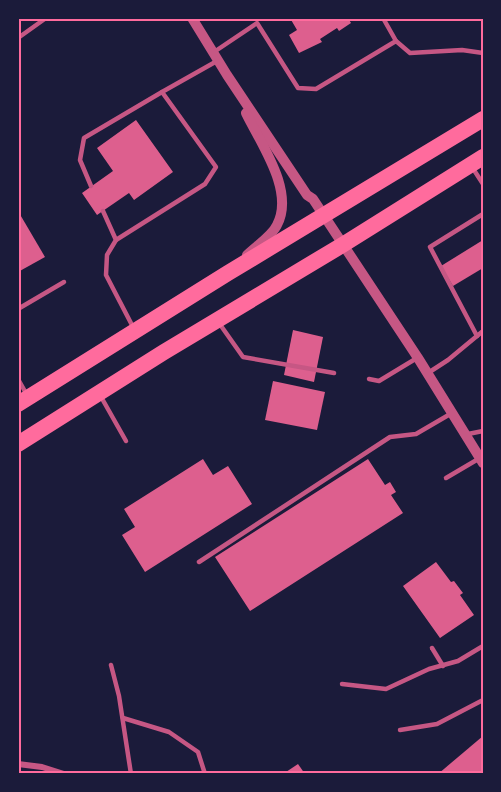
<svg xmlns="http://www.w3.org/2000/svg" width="501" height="792" viewBox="0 0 501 792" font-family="Roboto,sans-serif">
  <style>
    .building { fill: #dd5f8e }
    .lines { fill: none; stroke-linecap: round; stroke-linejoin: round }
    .service { stroke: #c65784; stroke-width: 4.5 }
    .minor { stroke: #c65784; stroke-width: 6 }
    .tertiary { stroke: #c65784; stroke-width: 10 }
    .trunk { stroke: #ff6b9d; stroke-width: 16 }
    .neatline { fill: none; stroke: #ff6b9d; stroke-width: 2 }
  </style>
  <rect width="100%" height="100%" fill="#1b1b3a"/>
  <!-- building -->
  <g class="building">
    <path d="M290,18H348L351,23L339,31L337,28L320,39L322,42L299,53L289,35L297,30Z"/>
    <path d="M136,120L173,172L134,200L129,193L97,215L82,193L113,171L97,148Z"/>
    <path d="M18,211L45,257L18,272Z"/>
    <path d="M483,240V268L453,286L441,266Z"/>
    <path d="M293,330L323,337L314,382L284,375Z"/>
    <path d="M273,381L325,392L317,430L265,420Z"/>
    <path d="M203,459L213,475L228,466L252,504L145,572L122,535L135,527L124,509Z"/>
    <path d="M368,459L385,485L390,482L396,492L391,495L403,513L250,611L215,557Z"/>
    <path d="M436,562L451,582L454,581L463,593L460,595L474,615L440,638L403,586Z"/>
    <path d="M483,736V774H438Z"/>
    <path d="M298,764L305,774H283Z"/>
  </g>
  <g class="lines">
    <!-- service -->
    <g class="service">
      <path d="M383,18L396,41"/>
      <path d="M18,38L46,18"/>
      <path d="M214,52L257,23L298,88L316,89L396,41L410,53L462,50L483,53"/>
      <path d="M472,167L483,184"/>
      <path d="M91,186L80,160L84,138L162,92"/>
      <path d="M103,211L116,240L107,255L106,275L133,327"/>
      <path d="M116,240L205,184L216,167L162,92L217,61"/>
      <path d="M18,309L64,282"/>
      <path d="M219,323L243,357L334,373"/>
      <path d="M477,336L430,247L483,214"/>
      <path d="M428,373L448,360L483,331"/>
      <path d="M18,379L27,395"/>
      <path d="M369,379L379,381L417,358"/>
      <path d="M100,395L126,441"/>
      <path d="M468,434L483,431"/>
      <path d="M446,478L480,458"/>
      <path d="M199,562L390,437L416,434L452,413"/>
      <path d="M432,648L443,666"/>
      <path d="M111,665L119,696L131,774"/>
      <path d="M342,684L386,689L429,669L458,661L483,646"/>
      <path d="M123,718L169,732L198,752L205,774"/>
      <path d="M400,730L437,724L483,700"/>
    </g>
    <!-- minor -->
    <path class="minor" d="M18,764L42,767L64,774"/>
    <!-- tertiary -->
    <g class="tertiary">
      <path d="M192,18L227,75L307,195L313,199L418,358L483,463"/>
      <path d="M246,113C261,144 295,191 277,225C272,236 256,246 247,255"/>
    </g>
    <!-- trunk -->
    <g class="trunk">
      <path d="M18,404L228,273L483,119"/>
      <path d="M18,444L164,352L344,244L483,157"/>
    </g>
  </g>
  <!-- border -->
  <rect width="501" height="792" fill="none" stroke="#1b1b3a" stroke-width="39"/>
  <rect x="20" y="20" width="462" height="752" class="neatline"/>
</svg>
